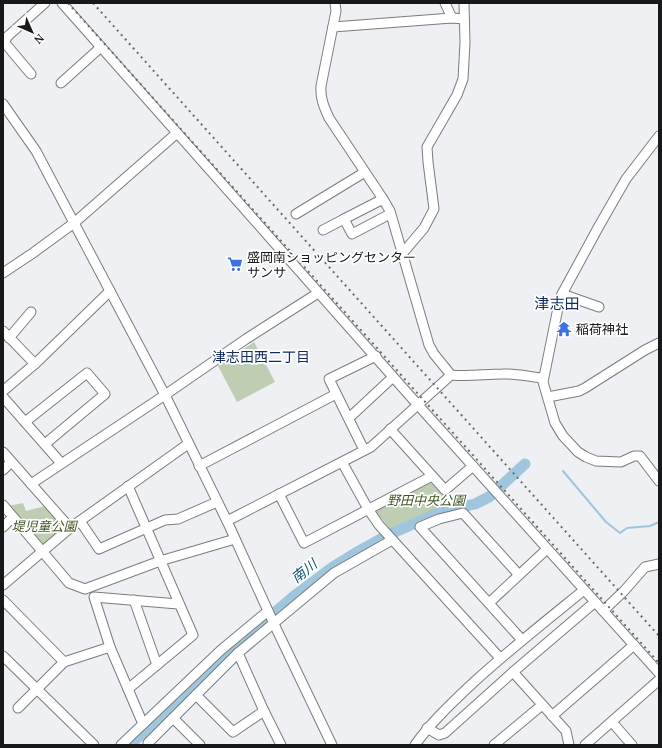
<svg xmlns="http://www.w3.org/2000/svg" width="662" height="748" viewBox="0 0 662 748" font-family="'PT Serif','Noto Sans JP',serif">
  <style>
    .green { fill: #bfcdb2 }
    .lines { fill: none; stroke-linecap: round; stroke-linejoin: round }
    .stream { stroke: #9fc6dc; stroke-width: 2 }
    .river { stroke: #9fc6dc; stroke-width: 11 }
    .minor-casing { stroke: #7a7c7e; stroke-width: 11 }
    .minor { stroke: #fff; stroke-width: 9 }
    .rail { stroke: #696b6c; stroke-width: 2; stroke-dasharray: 2 4; stroke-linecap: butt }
    .labels { text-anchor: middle; stroke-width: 3.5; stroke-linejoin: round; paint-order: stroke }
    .poi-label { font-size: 13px; fill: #171819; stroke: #fff; text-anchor: start }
    .park-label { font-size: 13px; font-style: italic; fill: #3f5521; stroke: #fff }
    .neighbourhood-label { font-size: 14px; fill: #132b61; stroke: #fff }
    .water-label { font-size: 14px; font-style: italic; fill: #0b5372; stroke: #fff }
    .quarter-label { font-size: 15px; fill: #132b61; stroke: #fff }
  </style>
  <rect width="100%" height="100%" fill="#eef0f3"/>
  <!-- green -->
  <g class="green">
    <path d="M254,342L275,382L237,402L218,366Z"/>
    <path d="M430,482L453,507L436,511L392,531L376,512L377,510Z"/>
    <path d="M23,503L26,511L45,506L63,527V529L43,546L8,506Z"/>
  </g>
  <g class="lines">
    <!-- stream -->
    <path class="stream" d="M563,471L606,522L620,533L627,528L650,526L659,522"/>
    <!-- river -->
    <path class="river" d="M130,745L204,674L234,648L293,597L333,567L359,551L386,536L431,516L443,511L475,504L489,497L525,464"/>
    <!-- minor casing -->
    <g class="minor-casing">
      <g id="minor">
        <path d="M62,3L418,405L659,673"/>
        <path d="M335,3L336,11L321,86C320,98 324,107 329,118L383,199L390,211L429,345L434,354L451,375C469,377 485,374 502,374C516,373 530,377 543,378"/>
        <path d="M445,3L452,18"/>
        <path d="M333,27L452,18L464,19"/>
        <path d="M4,42L31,74"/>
        <path d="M3,43L8,36L45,3"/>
        <path d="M61,83L101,47"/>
        <path d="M3,104L36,151L165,395L227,521L274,624L332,745"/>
        <path d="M659,136L626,179L599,226L562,294L559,303L543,382L555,423L563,436L578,452L586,457L596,461L621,462L634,456H640L659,481"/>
        <path d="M296,214L365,172"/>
        <path d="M344,219L383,199"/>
        <path d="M323,230L344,219L352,234L390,214"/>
        <path d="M402,254L424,228L434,209L428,162L427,147L457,95L463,79L465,43L464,3"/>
        <path d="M3,273L33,253L74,223L177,133"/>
        <path d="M562,294L599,307"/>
        <path d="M3,331L35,364"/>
        <path d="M9,338L31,312"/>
        <path d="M3,391L37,362L110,291"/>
        <path d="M3,397L61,463"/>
        <path d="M548,397L579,391L585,388L645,350L659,343"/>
        <path d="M349,418L393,377"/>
        <path d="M25,422L87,373L105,394L45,444"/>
        <path d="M390,429L445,490L473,466"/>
        <path d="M364,450L329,379L376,356"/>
        <path d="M3,452L70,528"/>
        <path d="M342,462L368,509L379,525L500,658"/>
        <path d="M199,466L336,394"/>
        <path d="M3,470L11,462"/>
        <path d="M31,484L165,395L246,339L318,293"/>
        <path d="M128,486L193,635L128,689"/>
        <path d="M279,494L304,543L432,476"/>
        <path d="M3,505L69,583L85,589L160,561L235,539"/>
        <path d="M80,521L99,549L165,520L178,519L217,502"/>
        <path d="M227,521L371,447L451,375"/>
        <path d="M3,527L13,517"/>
        <path d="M519,575L463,513L439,519L420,527L522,640"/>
        <path d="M3,585L70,528L188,444"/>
        <path d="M3,600L64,662"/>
        <path d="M134,600L157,665"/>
        <path d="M489,603L547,549"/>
        <path d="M603,611L624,591L645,567L659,564"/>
        <path d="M3,656L94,745"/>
        <path d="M513,672L566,731L569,745"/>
        <path d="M196,695L233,732L264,711"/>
        <path d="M18,708L64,662L110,647"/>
        <path d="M552,716L634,645"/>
        <path d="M173,718L200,745"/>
        <path d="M612,722L632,745"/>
        <path d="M143,724L110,647L94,597L178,604"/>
        <path d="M427,728L439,735L445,733L513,672L595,602"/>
        <path d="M148,743L238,653"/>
        <path d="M121,745L221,650L268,611"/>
        <path d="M281,745L264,711L238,653L334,573L392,540"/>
        <path d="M415,745C432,721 453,702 474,682C509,650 547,620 584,590"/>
        <path d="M494,745L542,705"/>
        <path d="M585,745L659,680"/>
      </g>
    </g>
    <!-- minor -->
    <use href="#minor" class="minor"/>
    <!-- rail -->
    <g class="rail">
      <path d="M68,3L659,663"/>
      <path d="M93,3L659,636"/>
    </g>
  </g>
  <!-- icons -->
  <defs>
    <g id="supermarket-bare" transform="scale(1.2)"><path d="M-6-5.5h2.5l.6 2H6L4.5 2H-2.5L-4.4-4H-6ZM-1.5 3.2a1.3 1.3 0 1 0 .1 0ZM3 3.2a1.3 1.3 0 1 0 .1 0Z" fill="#3d70e0" stroke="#fff" stroke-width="2.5" paint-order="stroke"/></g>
    <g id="temple-bare" transform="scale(1.2)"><path d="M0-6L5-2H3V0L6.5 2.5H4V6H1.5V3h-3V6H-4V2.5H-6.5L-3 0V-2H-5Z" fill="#3d70e0" stroke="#fff" stroke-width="2.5" paint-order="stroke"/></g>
  </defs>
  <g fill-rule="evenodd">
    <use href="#supermarket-bare" x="235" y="264"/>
    <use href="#temple-bare" x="564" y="329"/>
  </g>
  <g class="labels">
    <!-- poi labels -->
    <g class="poi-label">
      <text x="247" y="262">盛岡南ショッピングセンター<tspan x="247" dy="15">サンサ</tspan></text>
      <text x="576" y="334">稲荷神社</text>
    </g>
    <!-- park labels -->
    <g class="park-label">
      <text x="426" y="505">野田中央公園</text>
      <text x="44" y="531">堤児童公園</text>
    </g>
    <!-- neighbourhood labels -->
    <g class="neighbourhood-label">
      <text x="261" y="362">津志田西二丁目</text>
    </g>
    <!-- water labels -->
    <g class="water-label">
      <text transform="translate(304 571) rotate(-39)" y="5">南川</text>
    </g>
    <!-- quarter labels -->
    <g class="quarter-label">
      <text x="557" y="309">津志田</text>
    </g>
  </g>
  <!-- border -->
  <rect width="662" height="748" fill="none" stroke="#171819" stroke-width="8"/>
  <!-- north arrow -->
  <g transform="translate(32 32) rotate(135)" stroke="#ffffff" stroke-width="3" paint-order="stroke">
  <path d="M0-3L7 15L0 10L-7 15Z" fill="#171819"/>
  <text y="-6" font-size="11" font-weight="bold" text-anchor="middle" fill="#171819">N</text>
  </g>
</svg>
